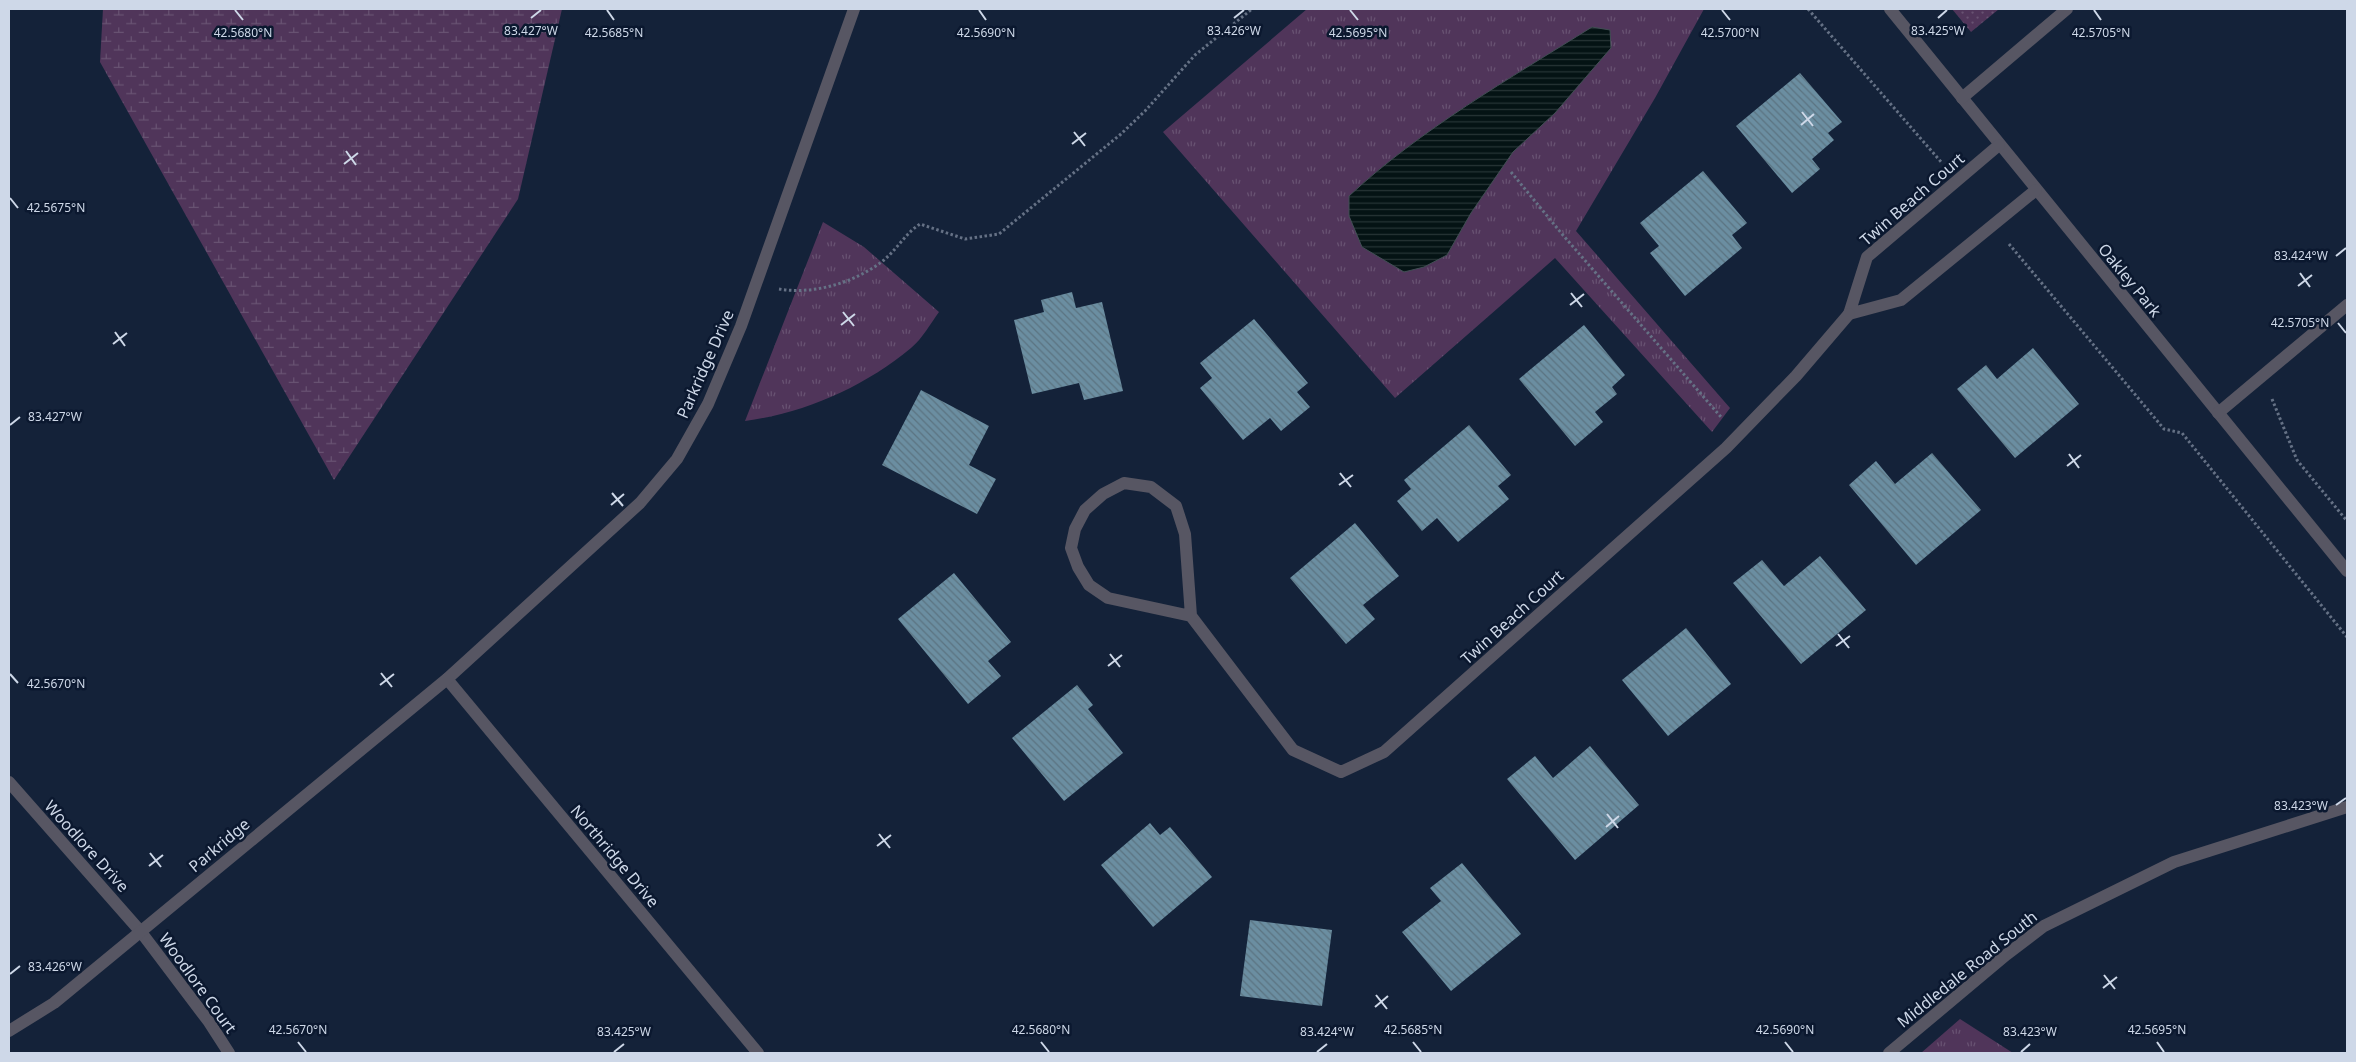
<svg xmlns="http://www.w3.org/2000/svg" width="2356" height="1062" viewBox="0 0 2356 1062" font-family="'Noto Sans',sans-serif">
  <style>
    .grass { fill: url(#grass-dots) }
    .wetland { fill: url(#wetland-marsh) }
    .park { fill: url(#park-tufts) }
    .water { fill: url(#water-rules); stroke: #414e54 }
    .building { fill: url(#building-back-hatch) }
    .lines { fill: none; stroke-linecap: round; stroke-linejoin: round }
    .path { stroke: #657185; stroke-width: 3; stroke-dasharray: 2.5 2.5; stroke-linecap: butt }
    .minor { stroke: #575663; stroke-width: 12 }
    .ticks { fill: none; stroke: #ced8e8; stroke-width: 2 }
    .labels { text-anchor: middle; stroke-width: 5; stroke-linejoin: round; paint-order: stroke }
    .street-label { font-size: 16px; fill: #ced8e8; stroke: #0b182f }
    .ticks-label { font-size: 12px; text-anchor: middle; fill: #ced8e8; stroke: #0b182f; stroke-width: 5; stroke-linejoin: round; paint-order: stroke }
  </style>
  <defs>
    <pattern id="grass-dots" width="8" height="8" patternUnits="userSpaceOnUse" patternTransform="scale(1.25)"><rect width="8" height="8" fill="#50355a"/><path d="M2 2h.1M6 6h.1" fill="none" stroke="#685272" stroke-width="1.8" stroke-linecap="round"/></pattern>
    <pattern id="wetland-marsh" width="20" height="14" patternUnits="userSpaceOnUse" patternTransform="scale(1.25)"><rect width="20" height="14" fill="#50355a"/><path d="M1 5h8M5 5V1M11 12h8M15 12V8" fill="none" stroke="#685272"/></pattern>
    <pattern id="park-tufts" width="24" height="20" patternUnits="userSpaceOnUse" patternTransform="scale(1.25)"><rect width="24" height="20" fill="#50355a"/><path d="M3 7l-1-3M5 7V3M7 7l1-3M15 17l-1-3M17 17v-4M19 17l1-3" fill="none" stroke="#685272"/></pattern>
    <pattern id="water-rules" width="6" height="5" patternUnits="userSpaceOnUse" patternTransform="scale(1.25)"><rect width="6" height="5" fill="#041314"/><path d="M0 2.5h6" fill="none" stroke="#273536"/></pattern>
    <pattern id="building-back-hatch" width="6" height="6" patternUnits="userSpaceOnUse" patternTransform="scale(1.25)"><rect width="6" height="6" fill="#6b8ea1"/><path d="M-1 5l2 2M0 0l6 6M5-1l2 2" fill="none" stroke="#5b7381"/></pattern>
  </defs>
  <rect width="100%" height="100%" fill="#142239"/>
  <!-- grass -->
  <path class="grass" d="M1952,9H1999L1971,32Z"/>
  <!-- wetland -->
  <path class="wetland" d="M103,9H562L518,199L334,480L100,62Z"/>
  <!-- park -->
  <g class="park">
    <path d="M1307,9H1704L1655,98L1576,231L1730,408L1712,432L1555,258L1395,398L1163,132Z"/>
    <path d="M823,222L864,247L939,312C931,323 922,339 911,348C864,387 805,413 745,421Z"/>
    <path d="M1960,1019L2013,1053H1921Z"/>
  </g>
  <!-- water -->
  <path class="water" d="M1592,27L1610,30L1611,48L1555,113L1513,152L1471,213L1447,255L1424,267L1404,272L1362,247L1349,216V196C1421,129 1509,79 1592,27Z"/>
  <!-- building -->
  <g class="building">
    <path d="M1800,73L1842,122L1828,133L1834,140L1812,159L1820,169L1792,193L1736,126Z"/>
    <path d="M1703,171L1747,223L1732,235L1742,248L1685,296L1650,253L1659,246L1640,223Z"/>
    <path d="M1072,292L1076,308L1102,302L1123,391L1084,400L1079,383L1032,394L1014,320L1044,312L1041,300Z"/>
    <path d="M1254,319L1308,383L1297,392L1310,407L1281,431L1270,418L1243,440L1200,388L1212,378L1200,363Z"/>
    <path d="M1584,325L1625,375L1612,387L1617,394L1595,412L1603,422L1575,446L1519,379Z"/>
    <path d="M2033,348L2079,404L2015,458L1957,389L1986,365L1997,379Z"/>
    <path d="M921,390L989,426L969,465L996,479L977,514L882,465Z"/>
    <path d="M1469,425L1511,475L1498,486L1509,499L1458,542L1437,518L1422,531L1397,501L1411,489L1404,480Z"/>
    <path d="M1932,453L1981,510L1916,565L1849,485L1876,461L1895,484Z"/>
    <path d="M1355,523L1399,576L1363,605L1375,619L1346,644L1290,578Z"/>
    <path d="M1820,556L1866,610L1801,664L1733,583L1762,560L1784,586Z"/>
    <path d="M954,573L1011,642L988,661L1001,676L968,704L898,619Z"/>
    <path d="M1686,628L1731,684L1668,736L1622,680Z"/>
    <path d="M1077,685L1093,705L1088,709L1123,753L1064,801L1012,738Z"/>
    <path d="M1590,746L1639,805L1575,860L1507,779L1535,756L1553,778Z"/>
    <path d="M1150,823L1160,835L1170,827L1212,877L1153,927L1101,865Z"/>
    <path d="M1462,863L1521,934L1451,991L1402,932L1441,901L1430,888Z"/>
    <path d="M1250,920L1332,930L1322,1006L1240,996Z"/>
  </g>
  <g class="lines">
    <!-- path -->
    <g class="path">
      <path d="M1808,9L1942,163"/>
      <path d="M1511,172L1562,234L1721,417"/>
      <path d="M2009,244L2164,429L2182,433L2347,637"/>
      <path d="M779,289C815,295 856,282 884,260C897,249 906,233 920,224L965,239L999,234L1121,134L1145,111L1195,55L1252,9"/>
      <path d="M2272,399L2297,460L2347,521"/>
    </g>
    <!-- minor -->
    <g class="minor">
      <path d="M1890,9L2347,571"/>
      <path d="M1962,98L2067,9"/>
      <path d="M1999,145L1867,257L1849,314L1901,300L2036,190"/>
      <path d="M2218,413L2347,305"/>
      <path d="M1191,616L1108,598L1089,585L1078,567L1071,548L1075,529L1085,510L1103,494L1124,483L1151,487L1176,506L1185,534L1191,616L1293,750L1341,772L1384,752L1726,448L1796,376L1849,314"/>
      <path d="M447,679L758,1053"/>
      <path d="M9,782L141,932L209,1022L229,1053"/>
      <path d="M9,1031L54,1003L447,679L640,503L677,459L708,404L741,326L854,9"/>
      <path d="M1889,1053L2006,955L2044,926L2174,862L2347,807"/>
    </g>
  </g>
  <!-- ticks -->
  <path class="ticks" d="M235,10L243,20M607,10L614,20M979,10L986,20M1350,10L1358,20M1722,10L1730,20M2094,10L2101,20M531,18L541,10M1234,18L1244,10M1938,18L1947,10M1802,112L1813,126M1801,125L1814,114M1074,132L1085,146M1072,144L1086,133M346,151L356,165M344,164L358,153M10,198L18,208M2336,256L2346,248M2300,273L2310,287M2298,286L2312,275M1571,293L1582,307M1570,305L1584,294M843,312L854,326M2338,323L2346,333M841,325L855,314M115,332L125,346M113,344L127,333M10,425L20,417M2069,454L2079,468M2067,466L2081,455M1340,473L1351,487M1339,485L1353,475M612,493L623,506M611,505L624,494M1838,634L1849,648M1836,646L1850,636M1110,654L1120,667M1108,666L1122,655M381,673L392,687M10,674L18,683M380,685L394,674M2336,805L2346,798M1607,814L1618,828M1606,827L1619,816M879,834L890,848M877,846L891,835M150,853L161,867M149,866L163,855M10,974L20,966M2104,975L2115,989M2103,988L2117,977M1376,995L1387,1009M1375,1007L1388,996M298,1042L306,1052M1041,1042L1049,1052M1413,1042L1421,1052M1785,1042L1793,1052M2157,1042L2164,1052M614,1052L624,1044M1317,1052L1327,1044M2021,1052L2030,1044"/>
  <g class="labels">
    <!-- street labels -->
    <g class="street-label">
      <text transform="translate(1912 199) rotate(-41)" y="6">Twin Beach Court</text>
      <text transform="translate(2130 280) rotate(51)" y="6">Oakley Park</text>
      <text transform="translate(705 364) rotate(-66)" y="6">Parkridge Drive</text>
      <text transform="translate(1512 617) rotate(-42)" y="6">Twin Beach Court</text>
      <text transform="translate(219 845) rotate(-40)" y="6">Parkridge</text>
      <text transform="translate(87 846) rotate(48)" y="6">Woodlore Drive</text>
      <text transform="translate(615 856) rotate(50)" y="6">Northridge Drive</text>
      <text transform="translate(1967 969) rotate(-39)" y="6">Middledale Road South</text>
      <text transform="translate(198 983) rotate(54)" y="6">Woodlore Court</text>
    </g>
  </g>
  <g class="ticks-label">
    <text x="531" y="35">83.427°W</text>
    <text x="1234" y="35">83.426°W</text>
    <text x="1938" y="35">83.425°W</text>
    <text x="243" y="37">42.5680°N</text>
    <text x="614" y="37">42.5685°N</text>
    <text x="986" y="37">42.5690°N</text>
    <text x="1730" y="37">42.5700°N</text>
    <text x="1358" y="37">42.5695°N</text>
    <text x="2101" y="37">42.5705°N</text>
    <text x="56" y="212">42.5675°N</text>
    <text x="2301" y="260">83.424°W</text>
    <text x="2300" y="327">42.5705°N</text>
    <text x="55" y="421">83.427°W</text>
    <text x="56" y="688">42.5670°N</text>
    <text x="2301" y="810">83.423°W</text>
    <text x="55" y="971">83.426°W</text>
    <text x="298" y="1034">42.5670°N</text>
    <text x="1041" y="1034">42.5680°N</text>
    <text x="1413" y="1034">42.5685°N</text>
    <text x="1785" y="1034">42.5690°N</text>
    <text x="2157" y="1034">42.5695°N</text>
    <text x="624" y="1036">83.425°W</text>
    <text x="1327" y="1036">83.424°W</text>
    <text x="2030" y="1036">83.423°W</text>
  </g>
  <!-- border -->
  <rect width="2356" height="1062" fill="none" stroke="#ced8e8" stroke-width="20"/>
</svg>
